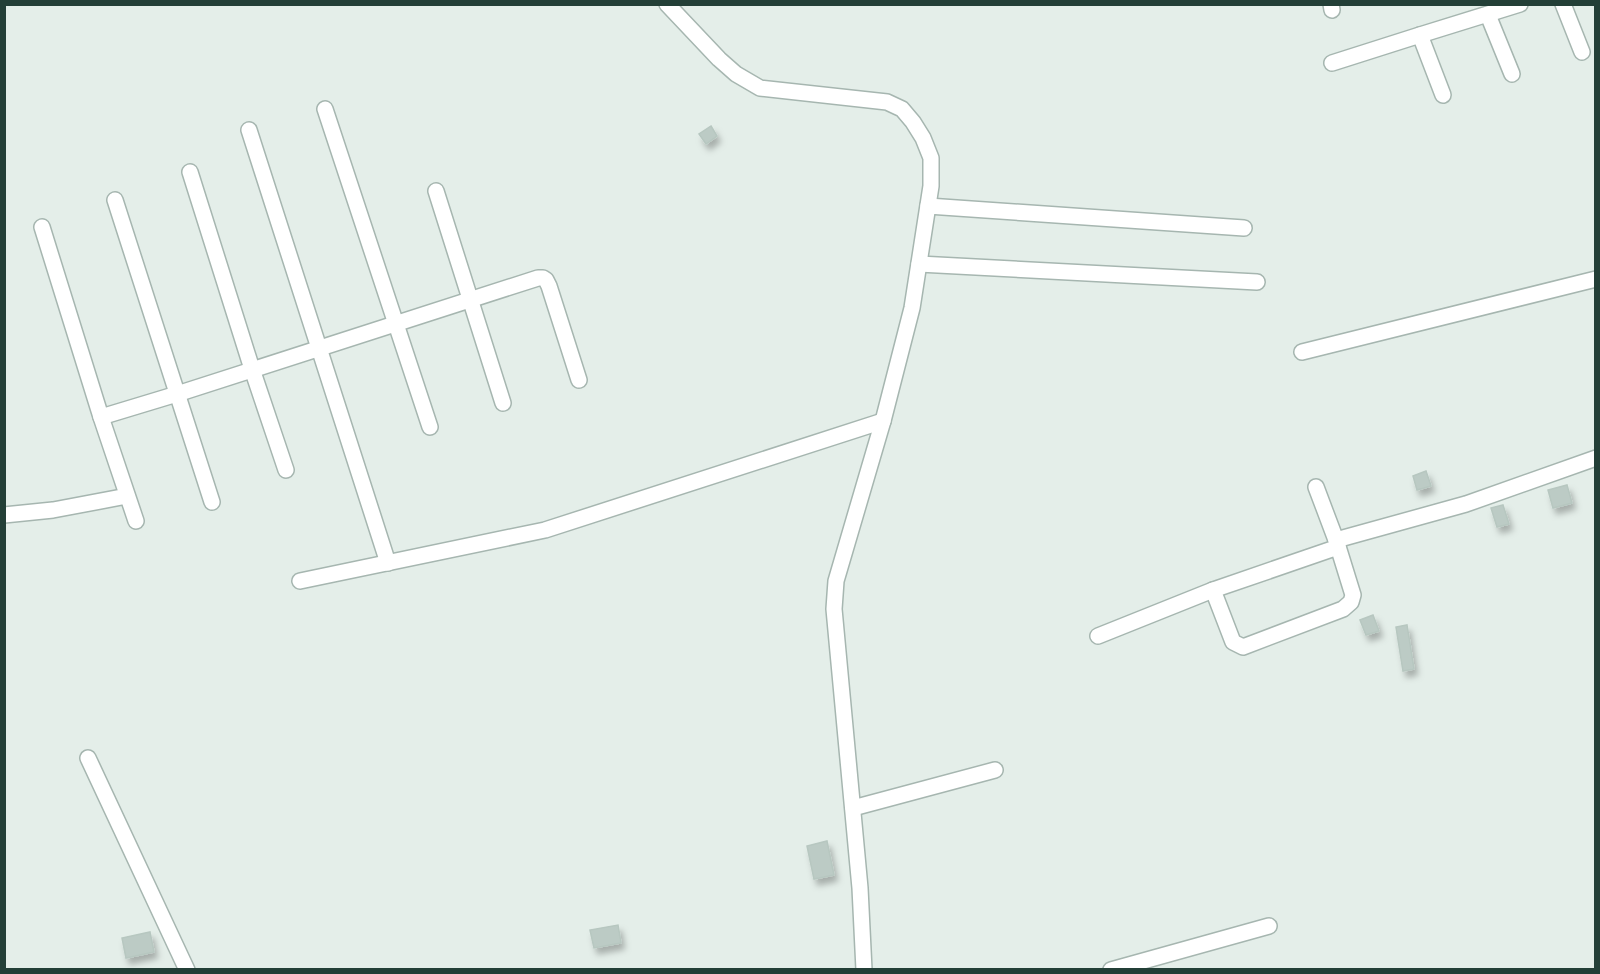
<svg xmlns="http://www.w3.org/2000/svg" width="1600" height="974" viewBox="0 0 1600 974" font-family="Overpass,sans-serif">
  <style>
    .building { fill: #bccbc5; stroke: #b7c7c0; stroke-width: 1.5; filter: url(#shadow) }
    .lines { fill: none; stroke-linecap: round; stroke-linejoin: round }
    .street-casing { stroke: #a6b6b0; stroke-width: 18 }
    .street { stroke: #fff; stroke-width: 15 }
  </style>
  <defs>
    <filter id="shadow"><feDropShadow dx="3.5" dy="6" stdDeviation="3" flood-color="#0004"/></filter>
  </defs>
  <rect width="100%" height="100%" fill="#e4eee9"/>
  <!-- building -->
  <g class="building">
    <path d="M711,126L717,136L706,144L699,134Z"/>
    <path d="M1426,471L1431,486L1417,490L1413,476Z"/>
    <path d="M1567,485L1572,503L1553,508L1548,490Z"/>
    <path d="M1503,505L1509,524L1497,527L1491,508Z"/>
    <path d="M1373,615L1379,631L1366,635L1360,620Z"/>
    <path d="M1407,625L1414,669L1403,671L1396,627Z"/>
    <path d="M827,841L834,875L814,879L807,846Z"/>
    <path d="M618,925L621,943L594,948L590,930Z"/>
    <path d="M150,932L154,952L126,958L122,938Z"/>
  </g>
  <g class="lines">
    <!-- street casing -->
    <g class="street-casing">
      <g id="street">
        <path d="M667,4L719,59L736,74L760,88L887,102L902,109L913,122L923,138L931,158V186L912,308L883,421L836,581L834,609L860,888L864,970"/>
        <path d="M1331,4L1332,10"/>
        <path d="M1563,4L1582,52"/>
        <path d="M1488,15L1512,74"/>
        <path d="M1420,35L1443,95"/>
        <path d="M1332,63L1420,35L1520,4"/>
        <path d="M325,109L430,427"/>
        <path d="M249,130L388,563"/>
        <path d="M190,172L252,369L286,470"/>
        <path d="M436,191L503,403"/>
        <path d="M115,200L212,502"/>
        <path d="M928,206L1244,228"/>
        <path d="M42,227L101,417L136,521"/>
        <path d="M919,264L1257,282"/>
        <path d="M1302,352L1596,279"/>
        <path d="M101,417L177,394L538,278H543L546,280L549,286L579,380"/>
        <path d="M4,515L53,510L127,496"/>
        <path d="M1336,540L1466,504L1596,458"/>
        <path d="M300,581L545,530L883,421"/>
        <path d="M1213,590L1233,642L1243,647L1343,609L1351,602L1353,595L1336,540L1316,487"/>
        <path d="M1098,636L1213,590L1338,547"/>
        <path d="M88,758L187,970"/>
        <path d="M853,808L995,770"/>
        <path d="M1111,970L1269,926"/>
      </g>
    </g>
    <!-- street -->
    <use href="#street" class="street"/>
  </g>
  <!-- border -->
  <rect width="1600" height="974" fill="none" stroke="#233f37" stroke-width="12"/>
</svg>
